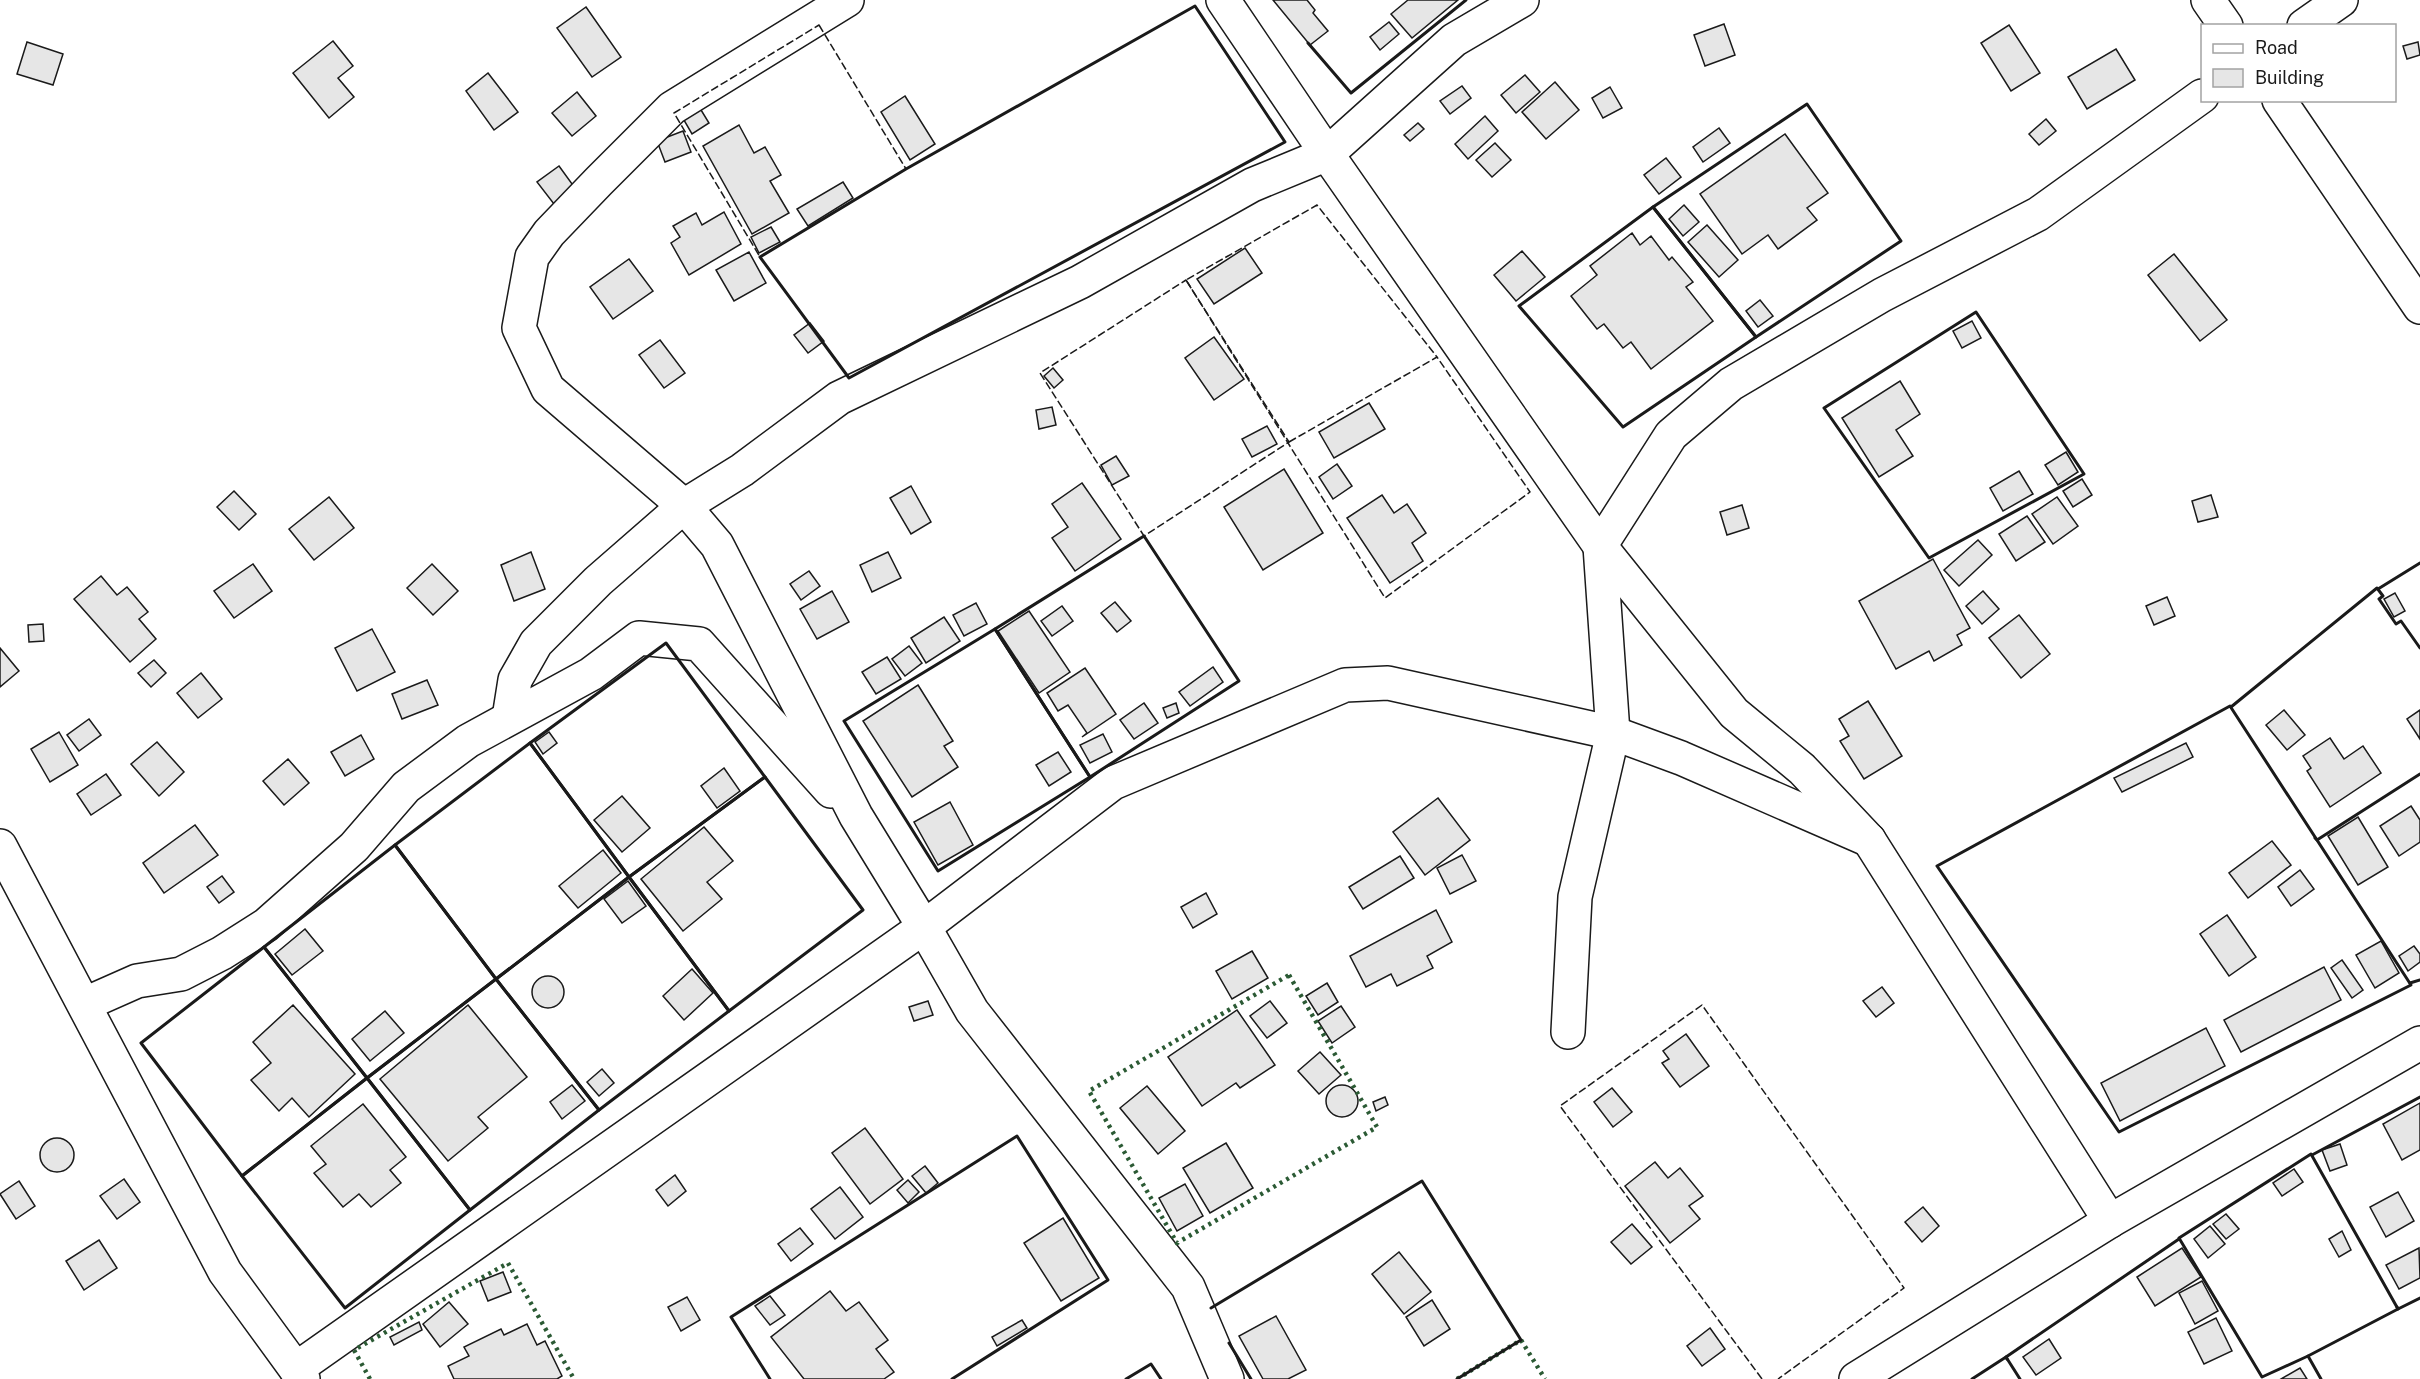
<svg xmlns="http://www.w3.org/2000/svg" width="2420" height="1379" viewBox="0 0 2420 1379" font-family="'Public Sans',sans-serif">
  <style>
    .building { fill: #e6e6e6; stroke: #1a1a1a; stroke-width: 1.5 }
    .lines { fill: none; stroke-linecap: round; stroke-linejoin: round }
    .street-casing { stroke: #1a1a1a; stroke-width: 36 }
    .secondary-casing { stroke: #1a1a1a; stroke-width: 36 }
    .street { stroke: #fff; stroke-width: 33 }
    .secondary { stroke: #fff; stroke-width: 33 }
    .hedge { stroke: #2b5a34; stroke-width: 4.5; stroke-dasharray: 3 4.5; stroke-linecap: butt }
    .fence { stroke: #1a1a1a; stroke-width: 1.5; stroke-dasharray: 8 3; stroke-linecap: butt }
    .wall { stroke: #1a1a1a; stroke-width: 3 }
  </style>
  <rect width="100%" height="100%" fill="#fff"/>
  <!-- building -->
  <g class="building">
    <path d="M1273,0H1307L1315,10L1313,13L1328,31L1310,45Z"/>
    <path d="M1408,0H1458L1412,38L1391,14Z"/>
    <path d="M586,7L621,57L592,77L557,28Z"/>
    <path d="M1389,22L1399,34L1380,50L1370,37Z"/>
    <path d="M1724,24L1735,55L1705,66L1694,35Z"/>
    <path d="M2009,25L2040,73L2011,91L1981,43Z"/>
    <path d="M333,41L353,66L338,78L354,97L329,118L293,73Z"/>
    <path d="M27,42L63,54L53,85L17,74Z"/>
    <path d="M2418,42L2420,55L2407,59L2403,46Z"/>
    <path d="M2116,49L2135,80L2087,109L2068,77Z"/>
    <path d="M488,73L518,112L494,130L466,91Z"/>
    <path d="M1525,75L1540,92L1516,113L1501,95Z"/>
    <path d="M1555,82L1579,110L1546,139L1522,112Z"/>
    <path d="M1462,86L1471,98L1450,114L1440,101Z"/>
    <path d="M1610,87L1622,108L1603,118L1592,98Z"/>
    <path d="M577,92L596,116L572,136L552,113Z"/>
    <path d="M905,96L935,144L910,160L881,112Z"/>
    <path d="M698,105L709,123L692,134L681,115Z"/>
    <path d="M1485,116L1498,131L1468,159L1455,144Z"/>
    <path d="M2046,119L2056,131L2039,145L2029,134Z"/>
    <path d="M1418,123L1424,129L1410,141L1404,135Z"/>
    <path d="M739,125L754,153L765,147L781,175L770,181L789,213L752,234L703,146Z"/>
    <path d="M1719,128L1730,143L1703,162L1693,147Z"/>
    <path d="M683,131L691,152L665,162L657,141Z"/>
    <path d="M1785,134L1828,193L1807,208L1817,220L1778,249L1768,235L1742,254L1700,194Z"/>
    <path d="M1495,143L1511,160L1492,177L1476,160Z"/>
    <path d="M1666,158L1681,177L1659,194L1644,175Z"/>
    <path d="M559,166L575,188L554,204L537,182Z"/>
    <path d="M843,182L853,198L808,226L797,209Z"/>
    <path d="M1684,205L1699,222L1683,236L1669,219Z"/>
    <path d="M724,212L741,244L689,275L671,243L680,237L673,226L696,213L702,225Z"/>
    <path d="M1707,225L1738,260L1719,277L1688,242Z"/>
    <path d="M771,227L780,242L759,253L751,237Z"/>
    <path d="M1632,233L1640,245L1651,236L1669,260L1672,257L1693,282L1686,287L1713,321L1651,369L1631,342L1623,348L1604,324L1597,329L1571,296L1597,275L1590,266Z"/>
    <path d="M1245,248L1262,273L1214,304L1197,279Z"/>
    <path d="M1522,251L1545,277L1516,301L1494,275Z"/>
    <path d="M749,252L766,283L734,301L716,270Z"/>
    <path d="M2174,254L2227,320L2200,341L2148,275Z"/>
    <path d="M629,259L653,291L613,319L590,287Z"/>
    <path d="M1760,300L1773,316L1758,327L1746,311Z"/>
    <path d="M1972,321L1981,338L1962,348L1953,331Z"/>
    <path d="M810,323L824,341L808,353L794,335Z"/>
    <path d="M1214,337L1244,379L1214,400L1185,358Z"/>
    <path d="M660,340L685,373L664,388L639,355Z"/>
    <path d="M1053,368L1063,380L1054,388L1044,376Z"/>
    <path d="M1900,381L1920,414L1896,430L1913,456L1879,477L1842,418Z"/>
    <path d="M1369,403L1385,429L1334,458L1319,432Z"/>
    <path d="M1052,407L1056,425L1039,429L1036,410Z"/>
    <path d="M1267,426L1277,444L1252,457L1242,439Z"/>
    <path d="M2066,452L2078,472L2058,485L2045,465Z"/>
    <path d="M1116,456L1129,476L1112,485L1101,465Z"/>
    <path d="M1337,464L1352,486L1333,499L1319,477Z"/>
    <path d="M1284,469L1323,533L1263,570L1224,507Z"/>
    <path d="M2019,471L2033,494L2003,511L1990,488Z"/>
    <path d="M2082,479L2092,495L2073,507L2063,491Z"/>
    <path d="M1082,483L1121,539L1075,571L1052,538L1068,527L1052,504Z"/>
    <path d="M911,486L931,522L911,534L890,498Z"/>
    <path d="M234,491L256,514L239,530L217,507Z"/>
    <path d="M1382,495L1394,513L1407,504L1426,533L1412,543L1423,561L1390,583L1347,518Z"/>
    <path d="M2211,495L2218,517L2198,522L2192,501Z"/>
    <path d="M329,497L354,528L314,560L289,529Z"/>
    <path d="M2057,497L2078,526L2053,544L2032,514Z"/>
    <path d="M1742,505L1749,528L1727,535L1720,512Z"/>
    <path d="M2027,516L2045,542L2016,561L1999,534Z"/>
    <path d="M1978,540L1992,555L1959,586L1944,570Z"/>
    <path d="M531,552L545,589L514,601L501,565Z"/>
    <path d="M888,552L901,578L872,592L860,565Z"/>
    <path d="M1933,559L1970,628L1957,635L1962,645L1934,661L1929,651L1896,669L1859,601Z"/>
    <path d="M253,564L272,591L234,618L214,591Z"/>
    <path d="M432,564L458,591L433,615L407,588Z"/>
    <path d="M809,571L820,586L801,600L790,584Z"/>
    <path d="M101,576L117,595L127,587L148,612L139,619L156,639L130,662L74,599Z"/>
    <path d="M832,591L849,622L817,639L800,609Z"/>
    <path d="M1983,591L1999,609L1982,624L1966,606Z"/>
    <path d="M2395,593L2405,611L2394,617L2384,599Z"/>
    <path d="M2167,597L2175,616L2154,625L2146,606Z"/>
    <path d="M1115,602L1131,621L1117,632L1101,613Z"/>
    <path d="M976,603L987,624L964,636L953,615Z"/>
    <path d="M1062,606L1073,621L1052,636L1041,621Z"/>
    <path d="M1029,611L1070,672L1039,693L998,631Z"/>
    <path d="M2019,615L2050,654L2021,678L1989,638Z"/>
    <path d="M944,617L960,641L926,663L911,638Z"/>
    <path d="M43,624L44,641L29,642L28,625Z"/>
    <path d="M372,629L395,672L357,691L335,648Z"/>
    <path d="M909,646L922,663L905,676L892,659Z"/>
    <path d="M0,648L19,671L0,687Z"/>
    <path d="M887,657L901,679L876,694L862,672Z"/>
    <path d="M154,660L166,673L151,687L138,673Z"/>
    <path d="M1213,667L1223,682L1190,706L1179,692Z"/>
    <path d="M1085,668L1116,714L1082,737L1087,733L1068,705L1058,711L1047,693Z"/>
    <path d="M201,673L222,699L198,718L177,693Z"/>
    <path d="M427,680L438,705L402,719L392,694Z"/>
    <path d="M918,685L953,741L944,746L958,767L912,797L863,721Z"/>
    <path d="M1868,701L1902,756L1864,779L1840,741L1849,736L1839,719Z"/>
    <path d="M1144,703L1158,723L1134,739L1120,720Z"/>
    <path d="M1176,703L1179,713L1167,718L1163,708Z"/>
    <path d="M2284,710L2305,735L2287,750L2266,725Z"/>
    <path d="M2420,710V739L2407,719Z"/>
    <path d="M89,719L101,735L79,751L67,735Z"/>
    <path d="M59,732L78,765L50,782L31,749Z"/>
    <path d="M549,732L557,743L543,754L535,742Z"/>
    <path d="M1103,734L1112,752L1090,763L1080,745Z"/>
    <path d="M361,735L374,759L345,776L331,752Z"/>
    <path d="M2330,738L2344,759L2363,746L2381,773L2330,807L2307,771L2311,768L2303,756Z"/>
    <path d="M157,742L184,772L159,796L131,764Z"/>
    <path d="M2186,743L2193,757L2122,792L2114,778Z"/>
    <path d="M1058,752L1071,772L1049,786L1036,765Z"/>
    <path d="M288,759L309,783L284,805L263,781Z"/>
    <path d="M724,768L740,791L717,808L701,786Z"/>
    <path d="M106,774L121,795L91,815L77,794Z"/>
    <path d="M622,796L650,828L622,852L594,820Z"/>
    <path d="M1438,798L1470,840L1425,875L1393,832Z"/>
    <path d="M950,802L973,845L938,865L914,822Z"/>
    <path d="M2411,806L2420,820V842L2399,856L2380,826Z"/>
    <path d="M2358,817L2388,867L2358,885L2328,836Z"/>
    <path d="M195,825L218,855L164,893L143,863Z"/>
    <path d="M704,827L733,861L707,882L722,899L683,931L641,879Z"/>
    <path d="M2272,841L2291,865L2248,898L2229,873Z"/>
    <path d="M603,850L621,873L578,908L559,886Z"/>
    <path d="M1462,855L1476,881L1450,894L1437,868Z"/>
    <path d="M1400,856L1414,878L1363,909L1349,887Z"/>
    <path d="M2300,870L2314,889L2291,906L2278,887Z"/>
    <path d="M222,876L234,892L219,903L207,887Z"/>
    <path d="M628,881L646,906L622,923L604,899Z"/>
    <path d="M1206,893L1217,914L1193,928L1181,907Z"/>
    <path d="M1436,910L1452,942L1427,956L1433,968L1397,986L1391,974L1366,987L1350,956Z"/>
    <path d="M2227,915L2256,957L2229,976L2200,934Z"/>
    <path d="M305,929L323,951L292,975L275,954Z"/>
    <path d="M2381,941L2399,973L2375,988L2356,955Z"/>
    <path d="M2414,946L2420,954V962L2408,971L2399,956Z"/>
    <path d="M1252,951L1268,978L1232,999L1216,971Z"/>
    <path d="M2342,960L2363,990L2352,998L2331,968Z"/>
    <path d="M2324,967L2341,1000L2241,1052L2224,1020Z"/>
    <path d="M692,969L713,993L684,1020L663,996Z"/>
    <circle cx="548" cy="992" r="16"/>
    <path d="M1327,983L1338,1002L1318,1015L1306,996Z"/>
    <path d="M1882,987L1894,1003L1876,1017L1863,1001Z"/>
    <path d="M928,1001L933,1015L914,1021L909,1007Z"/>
    <path d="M1270,1001L1287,1023L1267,1038L1250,1016Z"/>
    <path d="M293,1005L355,1074L309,1117L292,1098L279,1111L251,1080L271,1063L253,1042Z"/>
    <path d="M468,1005L527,1077L478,1117L488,1128L448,1161L380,1079Z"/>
    <path d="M1341,1006L1355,1027L1332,1043L1318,1021Z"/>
    <path d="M1237,1010L1275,1065L1240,1088L1236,1083L1202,1106L1168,1057Z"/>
    <path d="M385,1011L404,1033L370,1061L352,1039Z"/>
    <path d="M2206,1028L2225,1066L2120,1121L2101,1083Z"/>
    <path d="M1686,1034L1709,1066L1680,1087L1662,1063L1669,1059L1663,1051Z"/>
    <path d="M1320,1052L1341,1075L1319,1094L1298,1071Z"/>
    <path d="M602,1069L614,1083L599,1096L587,1082Z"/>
    <path d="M572,1085L585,1101L562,1119L550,1102Z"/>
    <circle cx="1342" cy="1101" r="16"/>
    <path d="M1147,1086L1185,1131L1158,1154L1120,1108Z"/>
    <path d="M1612,1088L1632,1112L1613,1127L1594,1102Z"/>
    <path d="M1385,1097L1388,1105L1376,1111L1373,1102Z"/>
    <path d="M2420,1103V1150L2402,1160L2383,1124Z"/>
    <path d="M363,1104L406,1157L390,1170L401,1183L371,1207L359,1194L343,1207L314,1173L326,1164L311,1146Z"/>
    <path d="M865,1128L903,1179L870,1204L832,1153Z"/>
    <circle cx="57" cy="1155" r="17"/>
    <path d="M1226,1143L1253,1188L1210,1213L1183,1168Z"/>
    <path d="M2340,1144L2347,1165L2330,1171L2322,1150Z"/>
    <path d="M1655,1162L1668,1178L1680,1168L1703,1196L1689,1206L1700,1219L1670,1243L1625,1186Z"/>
    <path d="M925,1166L938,1183L926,1193L912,1176Z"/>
    <path d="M2294,1169L2303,1182L2282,1196L2273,1183Z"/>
    <path d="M675,1175L686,1191L668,1206L656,1190Z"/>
    <path d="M124,1179L140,1202L117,1219L100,1196Z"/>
    <path d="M908,1180L919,1192L908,1203L897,1190Z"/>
    <path d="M19,1181L35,1206L16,1219L0,1194Z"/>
    <path d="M1185,1184L1203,1216L1177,1231L1159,1198Z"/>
    <path d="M840,1187L863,1217L835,1239L811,1209Z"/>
    <path d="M2398,1192L2414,1221L2386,1237L2370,1207Z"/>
    <path d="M1923,1207L1939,1226L1922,1242L1905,1222Z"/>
    <path d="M2226,1214L2239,1229L2226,1239L2213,1224Z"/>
    <path d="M1063,1218L1099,1278L1061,1301L1024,1243Z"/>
    <path d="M1632,1224L1652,1247L1631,1264L1611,1242Z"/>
    <path d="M2210,1226L2225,1244L2208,1258L2194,1239Z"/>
    <path d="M800,1228L813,1244L791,1261L778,1244Z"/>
    <path d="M2342,1231L2351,1250L2339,1257L2329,1239Z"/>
    <path d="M99,1240L117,1268L84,1290L66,1261Z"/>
    <path d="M2182,1248L2201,1277L2155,1306L2137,1277Z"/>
    <path d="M2419,1248L2420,1278L2399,1289L2386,1265Z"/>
    <path d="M1399,1252L1431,1292L1404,1314L1372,1274Z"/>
    <path d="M503,1272L511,1292L488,1301L480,1281Z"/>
    <path d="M2202,1281L2218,1311L2195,1324L2179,1293Z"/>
    <path d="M830,1291L846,1311L859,1302L888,1340L876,1349L894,1372L884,1379H804L771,1337Z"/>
    <path d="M770,1296L785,1315L770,1325L755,1306Z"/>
    <path d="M687,1297L700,1320L681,1331L668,1307Z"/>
    <path d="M1432,1300L1450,1329L1424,1346L1406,1317Z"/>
    <path d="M449,1302L468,1324L440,1347L423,1324Z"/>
    <path d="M1276,1316L1306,1370L1288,1379H1263L1239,1336Z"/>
    <path d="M2216,1318L2232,1351L2204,1364L2188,1332Z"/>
    <path d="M1022,1320L1027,1328L997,1346L992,1337Z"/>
    <path d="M419,1322L422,1330L394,1345L390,1337Z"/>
    <path d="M527,1324L537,1345L545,1341L562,1376L557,1379H454L448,1366L469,1356L464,1347L501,1329L504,1335Z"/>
    <path d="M1710,1328L1725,1349L1702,1366L1687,1346Z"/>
    <path d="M2049,1339L2061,1358L2036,1375L2023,1357Z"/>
    <path d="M2300,1368L2307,1379H2281Z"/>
  </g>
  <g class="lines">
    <!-- street casing -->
    <g class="street-casing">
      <g id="street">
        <path d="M847,0L672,108L599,181L549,233L532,257L519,328L548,389L684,506L717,545L856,816L924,927L972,1011L1188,1287L1227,1379"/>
        <path d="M1223,0L1327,154L1600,546L1734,713L1802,769L1869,840L2110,1221"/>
        <path d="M2208,0L2226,26"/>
        <path d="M2304,26L2341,0"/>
        <path d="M2279,100L2420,307"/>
        <path d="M509,718L515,680L536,643L598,581L684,506L742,470L839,398L1080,282L1252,185L1327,154L1454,40L1522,0"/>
        <path d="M0,846L225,1272L303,1379"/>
        <path d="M85,1004L137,981L181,974L222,953L266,925L354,847L406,787L468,741L591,674L639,638L699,644L831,791"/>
        <path d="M1568,1032L1575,897L1613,733L1600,546L1671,435L1731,384L1882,295L2038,214L2202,96"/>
        <path d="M296,1369L924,927L1113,783L1345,685L1388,683L1613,733L1681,758L1869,840"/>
      </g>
    </g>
    <!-- secondary casing -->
    <g class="secondary-casing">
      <path id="secondary" d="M1856,1379L2110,1221L2420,1043"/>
    </g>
    <!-- street -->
    <use href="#street" class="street"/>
    <!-- secondary -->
    <use href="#secondary" class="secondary"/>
    <!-- hedge -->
    <g class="hedge">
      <path d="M1289,975L1377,1127L1177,1243L1089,1091Z"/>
      <path d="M370,1379L354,1350L508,1263L574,1379"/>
      <path d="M1457,1379L1521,1340L1545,1379"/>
    </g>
    <!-- fence -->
    <g class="fence">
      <path d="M819,25L906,169L760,257L674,113Z"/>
      <path d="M1186,280L1289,442L1144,536L1040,373Z"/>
      <path d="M1289,442L1437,357L1317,205L1186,280L1385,598L1530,492L1437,357"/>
      <path d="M1762,1379L1560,1106L1702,1005L1904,1288L1778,1379"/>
    </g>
    <!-- wall -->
    <g class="wall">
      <path d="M1195,6L1285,142L849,378L760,257L906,169Z"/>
      <path d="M1308,43L1351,93L1466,0"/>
      <path d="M1807,104L1901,241L1756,337L1653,207Z"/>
      <path d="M1653,207L1756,337L1623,427L1519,306Z"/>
      <path d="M1976,312L2084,474L1929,558L1824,408Z"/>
      <path d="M1144,536L1239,681L1090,777L995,629Z"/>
      <path d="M2378,589L2420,563"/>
      <path d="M995,629L1090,777L938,871L844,721Z"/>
      <path d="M666,643L765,777L629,877L530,743Z"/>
      <path d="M2230,706L2411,985L2119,1132L1937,866Z"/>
      <path d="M2231,707L2377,588L2383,596L2379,599L2396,624L2401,621L2420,648"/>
      <path d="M530,743L629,877L496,979L395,845Z"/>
      <path d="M765,777L863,910L729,1011L629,877Z"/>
      <path d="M2315,838L2317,840L2420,774"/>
      <path d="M395,845L496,979L367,1078L264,947Z"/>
      <path d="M629,877L729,1011L599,1110L496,979Z"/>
      <path d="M264,947L367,1078L242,1176L141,1043Z"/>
      <path d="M496,979L599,1110L470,1210L367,1078Z"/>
      <path d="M2410,983L2420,980"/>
      <path d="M367,1078L470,1210L345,1308L242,1176Z"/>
      <path d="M2311,1154L2398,1309L2308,1356L2262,1377L2179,1238Z"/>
      <path d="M2312,1155L2420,1097"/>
      <path d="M2397,1307L2398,1309L2420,1298"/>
      <path d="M1211,1308L1422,1181L1521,1340L1457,1379"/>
      <path d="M1229,1343L1251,1379"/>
      <path d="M2308,1356L2321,1379"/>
      <path d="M770,1379L731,1317L1017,1136L1108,1280L952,1379"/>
      <path d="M1126,1379L1151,1364L1161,1379"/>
      <path d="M1972,1379L2006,1357L2007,1359"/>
      <path d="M2020,1379L2006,1357L2179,1239"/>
    </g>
  </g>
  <!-- legend -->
  <rect x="2201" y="24" width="195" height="78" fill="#ffffff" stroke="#a3a3a3" stroke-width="1.5"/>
  <rect x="2213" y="44" width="30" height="9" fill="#ffffff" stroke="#a3a3a3" stroke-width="1.5"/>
  <text x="2255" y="54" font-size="18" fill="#1a1a1a">Road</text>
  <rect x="2213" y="69" width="30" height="18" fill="#e6e6e6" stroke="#a3a3a3" stroke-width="1.5"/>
  <text x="2255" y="84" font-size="18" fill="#1a1a1a">Building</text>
</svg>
